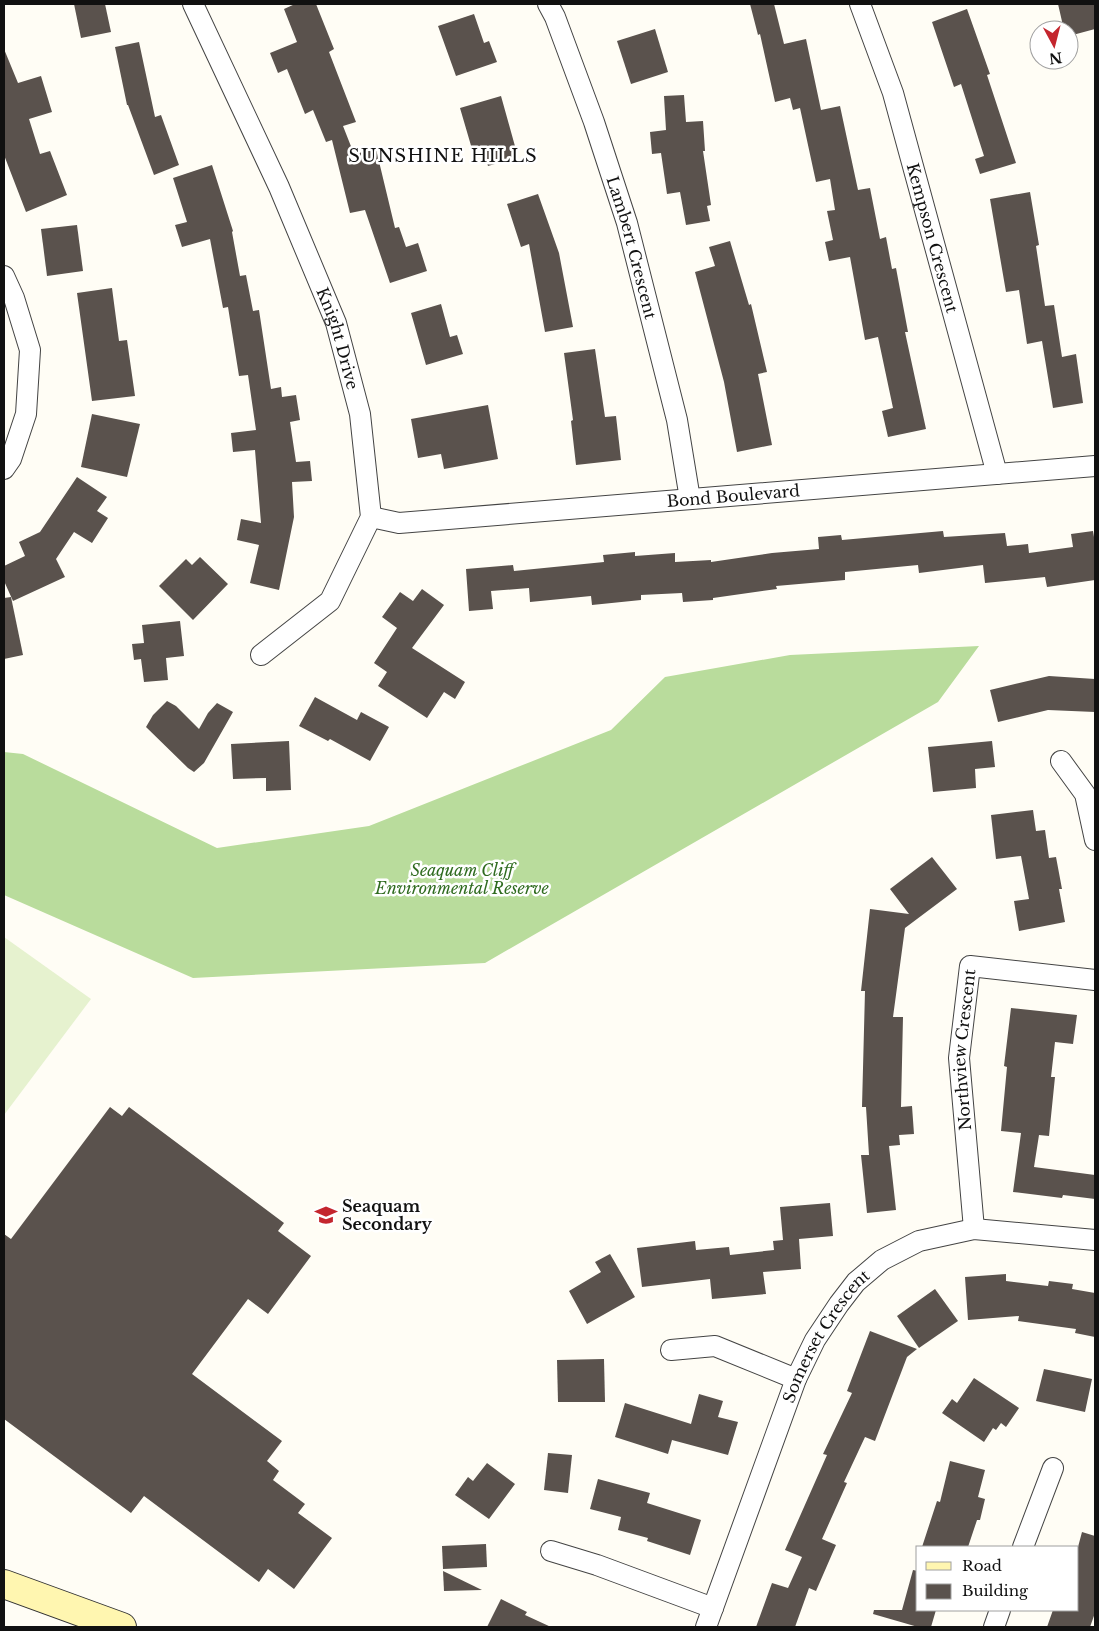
<svg xmlns="http://www.w3.org/2000/svg" width="1099" height="1631" viewBox="0 0 1099 1631" font-family="'Libre Baskerville',serif">
  <style>
    .forest { fill: #b9dc9c }
    .pitch { fill: #e6f2cf }
    .building { fill: #5a524d }
    .lines { fill: none; stroke-linecap: round; stroke-linejoin: round }
    .street-casing { stroke: #444; stroke-width: 22 }
    .secondary-casing { stroke: #333; stroke-width: 30 }
    .street { stroke: #fff; stroke-width: 20 }
    .secondary { stroke: #fff6b0; stroke-width: 28 }
    .labels { text-anchor: middle; stroke-width: 5; stroke-linejoin: round; paint-order: stroke }
    .street-label { font-size: 16px; fill: #111; stroke: #fff }
    .park-label { font-size: 16px; font-style: italic; fill: #2f6b1f; stroke: #fff }
    .poi-label { font-size: 16px; font-weight: bold; fill: #111; stroke: #fff; text-anchor: start }
    .neighbourhood-label { font-size: 18px; letter-spacing: 1px; fill: #111; stroke: #fff }
  </style>
  <rect width="100%" height="100%" fill="#fffdf5"/>
  <!-- forest -->
  <path class="forest" d="M979,646L938,702L485,963L193,978L4,895V752L23,754L217,848L369,826L611,730L665,677L790,655Z"/>
  <!-- pitch -->
  <path class="pitch" d="M4,937L91,999L4,1115Z"/>
  <!-- building -->
  <g class="building">
    <path d="M74,4H105L111,32L81,38Z"/>
    <path d="M295,4H316L334,49L329,52L356,122L343,126L354,154L376,149L395,228L399,227L406,247L418,243L427,271L390,283L365,210L350,213L332,140L326,142L313,110L305,114L287,69L278,73L270,53L297,42L284,9Z"/>
    <path d="M750,4H774L784,44L806,39L821,110L840,106L858,190L870,188L880,239L886,237L892,269L896,268L908,332H905L926,429L888,437L882,411L893,408L878,337L865,340L850,257L829,261L825,242L833,240L827,211L835,210L830,179L816,182L800,108L793,110L790,98L775,102L760,34L758,35Z"/>
    <path d="M1058,4H1095V29L1069,36V30H1064Z"/>
    <path d="M967,9L990,74L987,75L1016,163L980,174L975,159L984,156L961,84L954,87L932,22Z"/>
    <path d="M474,14L484,43L489,41L497,62L456,76L438,26Z"/>
    <path d="M655,29L668,72L631,84L617,41Z"/>
    <path d="M139,42L155,117L161,115L179,165L154,175L128,105H127L115,47Z"/>
    <path d="M4,49L18,83L41,76L52,112L29,119L40,154L50,151L67,195L26,212L4,155Z"/>
    <path d="M684,95L686,122L703,121L705,151H703L711,205L707,206L710,221L686,225L680,192L667,194L661,153L652,154L650,132L666,130L664,96Z"/>
    <path d="M501,96L518,157L488,166L482,146L472,149L460,108Z"/>
    <path d="M212,165L233,231L232,232L240,276L246,275L253,311L259,310L271,389L281,387L282,397L296,395L300,420L290,422L296,462L310,461L312,481L292,482L294,517L279,590L250,583L259,545L237,540L241,519L261,523L255,450L233,452L231,433L256,430L248,375L239,376L228,307L223,308L210,239L182,247L175,225L187,222L173,178Z"/>
    <path d="M1030,192L1039,245L1036,246L1045,306L1054,305L1062,357L1076,354L1083,403L1053,408L1042,341L1027,344L1019,290L1006,292L990,199Z"/>
    <path d="M538,194L559,253L573,327L545,332L529,244L521,247L507,204Z"/>
    <path d="M77,225L83,271L47,276L41,229Z"/>
    <path d="M730,241L749,305L751,304L767,372L758,374L772,445L737,452L724,382L695,272L715,266L709,247Z"/>
    <path d="M112,288L119,341L127,340L135,396L92,401L77,293Z"/>
    <path d="M441,304L450,337L457,335L463,354L426,365L411,313Z"/>
    <path d="M595,349L605,417L616,416L621,460L576,465L571,421L573,420L564,353Z"/>
    <path d="M488,405L498,459L444,469L441,454L418,458L411,419Z"/>
    <path d="M92,414L140,424L127,477L81,467Z"/>
    <path d="M77,477L107,497L97,511L108,518L92,543L74,532L56,559L65,577L13,601L4,581V566L25,556L19,542L40,532Z"/>
    <path d="M943,531L944,537L1005,533L1007,546L1028,544L1029,553L1073,547L1071,534L1093,531L1095,543V580L1047,587L1045,577L985,583L983,565L919,573L918,565L845,572V580L776,586L777,589L713,598V600L683,602L682,593L641,595V600L592,605L591,596L530,602L529,588L491,591L493,609L469,611L466,569L513,565L514,571L604,562L603,555L635,552V556L675,553V562L711,560V562L772,553L819,549L818,537L841,535L842,540Z"/>
    <path d="M200,557L228,584L193,620L159,586L186,559L192,565Z"/>
    <path d="M422,589L444,605L412,648L465,682L455,699L444,692L427,718L378,686L387,672L374,663L397,628L382,617L400,592L413,601Z"/>
    <path d="M11,597L23,655L4,659V598Z"/>
    <path d="M180,621L184,656L166,658L168,680L144,682L141,659L134,660L132,644L144,643L142,625Z"/>
    <path d="M1049,676L1095,679V712L1048,710L998,722L990,690Z"/>
    <path d="M315,697L357,720L361,712L389,727L370,761L330,739L328,741L299,726Z"/>
    <path d="M167,701L176,706L199,729L208,713L217,703L233,712L204,763L194,772L188,768L146,727L153,715Z"/>
    <path d="M289,741L291,790L266,791V778L233,779L231,744Z"/>
    <path d="M992,741L995,767L975,769L976,788L933,792L928,747Z"/>
    <path d="M1033,810L1036,831L1045,830L1049,858L1056,857L1062,889H1059L1065,922L1019,931L1014,901L1029,899L1021,856L996,859L991,815Z"/>
    <path d="M932,857L957,889L905,928L893,1017H903L901,1107L912,1106L914,1134L899,1135L900,1145L889,1146L896,1210L867,1213L861,1155H869L866,1107H862L865,991H861L870,909L909,914L890,889Z"/>
    <path d="M1011,1008L1077,1015L1073,1044L1055,1042L1051,1077H1055L1049,1136L1039,1135L1034,1167L1095,1175V1199L1063,1195L1062,1198L1013,1192L1021,1133L1001,1131L1007,1067L1004,1066Z"/>
    <path d="M110,1107L122,1116L129,1107L284,1223L278,1231L311,1256L268,1314L248,1299L192,1374L282,1441L267,1461L279,1471L273,1480L305,1504L298,1513L332,1538L294,1589L268,1569L259,1582L144,1496L131,1513L4,1419V1234L11,1239Z"/>
    <path d="M830,1203L833,1236L799,1239L801,1269L763,1272L766,1294L712,1299L710,1279L642,1287L637,1248L695,1241L696,1250L729,1247L730,1255L774,1250L773,1241L783,1240L780,1207Z"/>
    <path d="M610,1254L635,1297L587,1324L569,1291L601,1272L595,1262Z"/>
    <path d="M1006,1274V1281L1048,1286L1049,1281L1073,1284L1072,1289L1095,1293V1337L1075,1333L1076,1329L1018,1321L1019,1316L968,1320L965,1277Z"/>
    <path d="M935,1289L958,1321L919,1348L897,1316Z"/>
    <path d="M870,1331L917,1349L907,1357L875,1441L865,1437L844,1482L847,1483L822,1539L836,1545L816,1591L809,1588L795,1627H756L772,1583L788,1588L802,1557L785,1550L827,1455L823,1454L852,1393L847,1391Z"/>
    <path d="M604,1359L605,1402H558L557,1360Z"/>
    <path d="M1044,1369L1092,1379L1085,1412L1036,1401Z"/>
    <path d="M974,1378L1019,1408L1006,1427L1001,1423L996,1430L993,1428L984,1442L942,1413L952,1399L957,1403Z"/>
    <path d="M699,1394L723,1401L718,1417L738,1422L728,1455L672,1440L668,1454L615,1437L625,1403L691,1424Z"/>
    <path d="M548,1453L572,1455L568,1493L544,1490Z"/>
    <path d="M950,1461L985,1470L978,1497L985,1499L980,1520H977L968,1547H922L937,1501L940,1502Z"/>
    <path d="M487,1463L515,1484L489,1519L455,1495L468,1477L473,1481Z"/>
    <path d="M598,1479L650,1493L647,1503L701,1520L690,1555L647,1541L648,1538L618,1530L621,1517L590,1509Z"/>
    <path d="M1082,1532L1095,1536V1613L1090,1627H1047L1053,1610H1078V1547Z"/>
    <path d="M486,1544L487,1567L443,1569L442,1546Z"/>
    <path d="M913,1570L918,1571V1610H936L931,1627H918L873,1614L874,1610H902Z"/>
    <path d="M443,1571L482,1590L444,1591Z"/>
    <path d="M501,1599L527,1612L525,1615L551,1627H487Z"/>
  </g>
  <g class="lines">
    <!-- street casing -->
    <g class="street-casing">
      <g id="street">
        <path id="s1" d="M193,4L279,187L336,323L360,414L371,517L330,601L261,655"/>
        <path id="s2" d="M548,4L555,17L594,122L627,223L677,420L690,499"/>
        <path id="s3" d="M860,4L893,93L997,474"/>
        <path d="M4,276L14,298L30,350L26,414L11,459L4,469"/>
        <path id="s4" d="M371,517L399,523L1095,466"/>
        <path d="M1061,761L1085,794L1095,840"/>
        <path id="s5" d="M974,1229L959,1058L970,966L1095,980"/>
        <path d="M671,1350L715,1346L796,1379"/>
        <path d="M1023,1547L1053,1468"/>
        <path d="M551,1551L597,1565L713,1608"/>
        <path id="s6" d="M706,1627L796,1379L815,1340L839,1304L856,1282L882,1260L919,1241L974,1229L1095,1240"/>
        <path d="M994,1627L1000,1610"/>
      </g>
    </g>
    <!-- secondary casing -->
    <g class="secondary-casing">
      <path id="secondary" d="M4,1584L122,1627"/>
    </g>
    <!-- street -->
    <use href="#street" class="street"/>
    <!-- secondary -->
    <use href="#secondary" class="secondary"/>
  </g>
  <!-- icons -->
  <defs>
    <g id="school-bare" transform="scale(1.725)"><path d="M0-5L7-2L0 1L-7-2ZM-4 1L0 2.5L4 1V4Q0 6-4 4Z" fill="#c4262e" stroke="#fff" stroke-width="2.5" paint-order="stroke"/></g>
  </defs>
  <g fill-rule="evenodd">
    <use href="#school-bare" x="326" y="1215"/>
  </g>
  <g class="labels">
    <!-- street labels -->
    <g class="street-label">
      <text dy="6" stroke="none"><textPath href="#s3" startOffset="245">Kempson Crescent</textPath></text>
      <text dy="6" stroke="none"><textPath href="#s2" startOffset="258">Lambert Crescent</textPath></text>
      <text dy="6" stroke="none"><textPath href="#s1" startOffset="365">Knight Drive</textPath></text>
      <text dy="6" stroke="none"><textPath href="#s4" startOffset="364">Bond Boulevard</textPath></text>
      <text dy="6" stroke="none"><textPath href="#s5" startOffset="180">Northview Crescent</textPath></text>
      <text dy="6" stroke="none"><textPath href="#s6" startOffset="316">Somerset Crescent</textPath></text>
    </g>
    <!-- park labels -->
    <g class="park-label">
      <text x="462" y="876">Seaquam Cliff<tspan x="462" dy="18">Environmental Reserve</tspan></text>
    </g>
    <!-- poi labels -->
    <g class="poi-label">
      <text x="342" y="1212">Seaquam<tspan x="342" dy="18">Secondary</tspan></text>
    </g>
    <!-- neighbourhood labels -->
    <g class="neighbourhood-label">
      <text x="443" y="162">SUNSHINE HILLS</text>
    </g>
  </g>
  <!-- border -->
  <rect width="1099" height="1631" fill="none" stroke="#111111" stroke-width="10"/>
  <!-- legend -->
  <rect x="916" y="1546" width="162" height="65" fill="#ffffff" stroke="#a0a0a0"/>
  <rect x="926" y="1562" width="25" height="8" fill="#fff6b0" stroke="#a0a0a0"/>
  <text x="962" y="1571" font-size="15" fill="#111111">Road</text>
  <rect x="926" y="1584" width="25" height="15" fill="#5a524d" stroke="#a0a0a0"/>
  <text x="962" y="1596" font-size="15" fill="#111111">Building</text>
  <!-- north arrow -->
  <g transform="translate(1054 45) rotate(173)"><circle r="24" fill="#ffffff" stroke="#a0a0a0"/>
  <path d="M0-4L9 19L0 12L-9 19Z" fill="#c4262e"/>
  <text y="-8" font-size="14" font-weight="bold" text-anchor="middle" fill="#111111">N</text>
  </g>
</svg>
